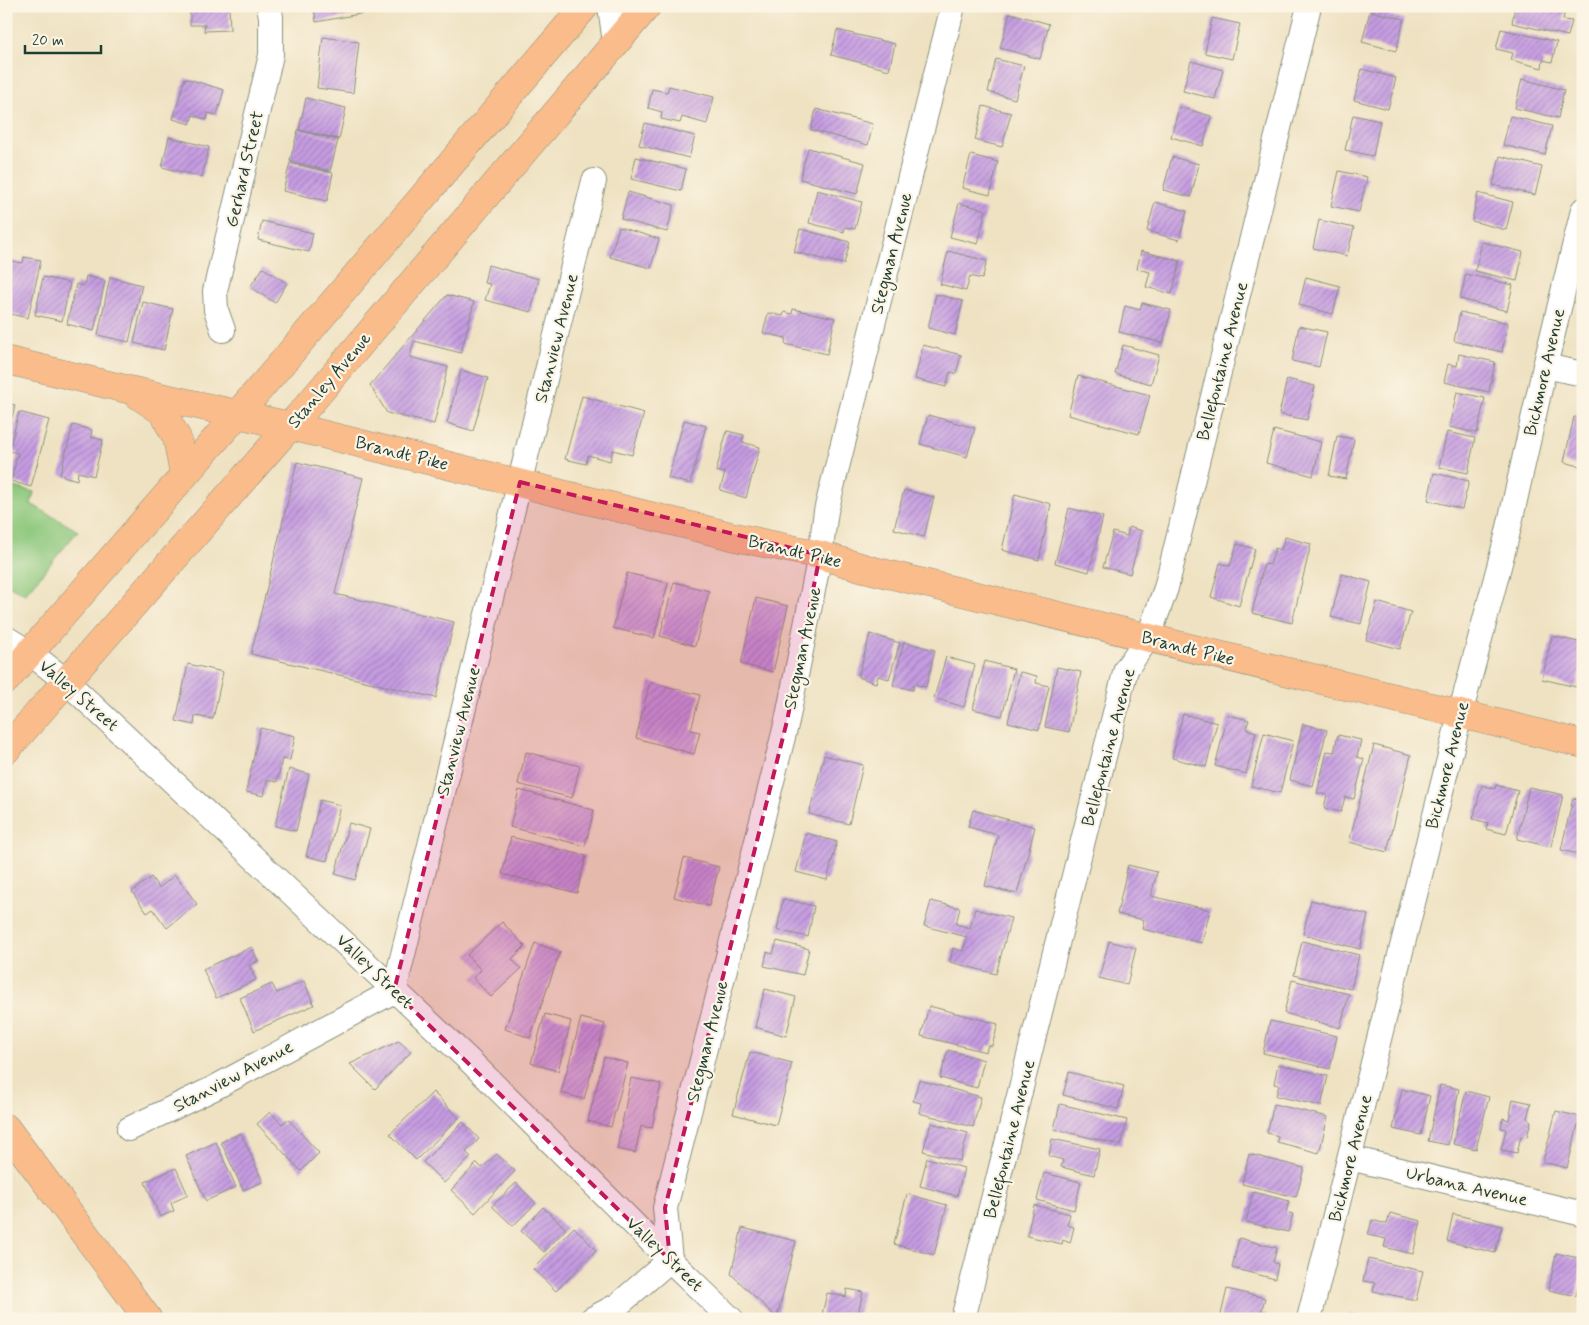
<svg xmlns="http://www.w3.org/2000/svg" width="1589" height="1325" viewBox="0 0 1589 1325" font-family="Mynerve,sans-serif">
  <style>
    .park { fill: #8cc77b; stroke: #568258 }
    .building { fill: url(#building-hatch) }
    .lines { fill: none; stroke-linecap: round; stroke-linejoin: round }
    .minor-casing { stroke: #87907b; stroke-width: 26 }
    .major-casing { stroke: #87907b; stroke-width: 29 }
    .highway-casing { stroke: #87907b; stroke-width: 29 }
    .minor { stroke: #fff; stroke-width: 24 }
    .major { stroke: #fabc8b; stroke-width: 28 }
    .highway { stroke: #fabc8b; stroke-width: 28 }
    .marked { fill: #c2185b; fill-opacity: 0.2; stroke: #c2185b; stroke-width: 4; stroke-dasharray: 10 6; stroke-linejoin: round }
    .labels { text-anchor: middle; stroke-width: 4.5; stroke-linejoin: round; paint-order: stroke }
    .street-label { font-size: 18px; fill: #1f3d34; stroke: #fcf5e5 }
  </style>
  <defs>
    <pattern id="building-hatch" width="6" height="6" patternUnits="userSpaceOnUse" patternTransform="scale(1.25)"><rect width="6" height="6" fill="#c69ce2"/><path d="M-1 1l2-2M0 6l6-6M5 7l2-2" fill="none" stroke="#a080b8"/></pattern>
  </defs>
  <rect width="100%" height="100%" fill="#fcf5e5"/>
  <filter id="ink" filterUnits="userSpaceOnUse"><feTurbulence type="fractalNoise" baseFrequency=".02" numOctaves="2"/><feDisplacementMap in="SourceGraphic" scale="10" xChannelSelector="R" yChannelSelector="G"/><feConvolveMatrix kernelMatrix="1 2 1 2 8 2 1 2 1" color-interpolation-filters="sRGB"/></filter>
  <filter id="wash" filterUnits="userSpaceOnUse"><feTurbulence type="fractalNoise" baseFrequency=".0096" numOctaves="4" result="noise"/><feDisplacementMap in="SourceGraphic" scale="20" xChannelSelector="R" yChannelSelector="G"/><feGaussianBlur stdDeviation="1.12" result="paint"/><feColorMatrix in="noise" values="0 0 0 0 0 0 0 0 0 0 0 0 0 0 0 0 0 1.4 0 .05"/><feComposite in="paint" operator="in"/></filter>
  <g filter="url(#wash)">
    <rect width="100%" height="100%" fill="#efe2c2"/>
    <!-- park -->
    <path class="park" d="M6,485L34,492L31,504L78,531L25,594L6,584Z"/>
    <g id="blocks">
      <!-- building -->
      <g class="building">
        <path d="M190,6H229L230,30L204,31L205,25H190Z"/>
        <path d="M314,6H364L365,13L316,22Z"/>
        <path d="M1227,6H1244L1243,11Z"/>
        <path d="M1515,6H1566L1563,20L1572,21L1568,36L1512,23Z"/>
        <path d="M1370,11L1404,19L1396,51L1362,42Z"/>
        <path d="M1010,13L1049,24L1040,59L1000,48Z"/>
        <path d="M1212,18L1240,24L1232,59L1205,53Z"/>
        <path d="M1501,29L1557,42L1552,62L1543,60L1542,68L1511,60L1513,53L1496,49Z"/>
        <path d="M837,30L895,44L889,70L831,55Z"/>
        <path d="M323,37L359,42L353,93L317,88Z"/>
        <path d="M996,59L1024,66L1015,99L988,92Z"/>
        <path d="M1191,61L1223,70L1215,99L1183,91Z"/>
        <path d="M1362,69L1396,78L1388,109L1354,100Z"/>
        <path d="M185,78L224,90L217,115L208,113L207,120L193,115L190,124L173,119Z"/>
        <path d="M1522,79L1564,90L1558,118L1515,108Z"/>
        <path d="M669,86L714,97L707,124L682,117L680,123L661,119L662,112L648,108L652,89L667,92Z"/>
        <path d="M306,98L346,108L339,139L299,130Z"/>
        <path d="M983,106L1011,113L1002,147L975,140Z"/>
        <path d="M1179,107L1211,116L1203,146L1171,137Z"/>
        <path d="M816,109L873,124L868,145L811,130Z"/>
        <path d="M1353,115L1380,121L1373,156L1345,150Z"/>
        <path d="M1510,116L1552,126L1545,155L1503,145Z"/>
        <path d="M645,123L695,136L689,158L639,145Z"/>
        <path d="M298,130L338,140L330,171L290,161Z"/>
        <path d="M169,137L209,147L202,177L162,167Z"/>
        <path d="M808,148L865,163L857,194L800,179Z"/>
        <path d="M971,155L998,162L990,195L962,188Z"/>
        <path d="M1500,156L1542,167L1535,195L1493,185Z"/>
        <path d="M636,157L686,169L681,191L631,179Z"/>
        <path d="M1172,157L1199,164L1191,197L1163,190Z"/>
        <path d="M290,163L333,173L327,201L283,191Z"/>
        <path d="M1339,171L1367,177L1359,212L1331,206Z"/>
        <path d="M817,190L862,202L855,229L845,227L844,232L809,223Z"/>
        <path d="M628,192L674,205L667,232L621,219Z"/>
        <path d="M1478,193L1513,202L1506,230L1472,221Z"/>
        <path d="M1155,202L1187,211L1179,240L1147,231Z"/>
        <path d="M959,203L986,210L978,244L950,237Z"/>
        <path d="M1319,220L1354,228L1347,256L1313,248Z"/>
        <path d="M262,221L313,233L309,252L258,240Z"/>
        <path d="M619,227L659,239L651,268L610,257Z"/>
        <path d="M800,229L850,242L844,264L794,252Z"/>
        <path d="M1482,242L1523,252L1517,281L1475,271Z"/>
        <path d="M948,251L987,261L982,279L970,276L966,291L940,284Z"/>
        <path d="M1141,251L1180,261L1172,294L1146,287L1150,272L1137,269Z"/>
        <path d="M24,257L41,260L28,318L6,313V260L23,263Z"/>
        <path d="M488,265L539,279L531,312L485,300L490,284L484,283Z"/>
        <path d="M263,268L287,283L275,303L250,287Z"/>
        <path d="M1466,274L1513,285L1507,311L1460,299Z"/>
        <path d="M86,276L105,281L94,331L67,324L76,284L84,286Z"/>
        <path d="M43,277L70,283L62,321L35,315Z"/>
        <path d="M110,277L142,285L129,342L98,335Z"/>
        <path d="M1306,277L1340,286L1333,314L1299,305Z"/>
        <path d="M936,294L963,301L955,335L928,328Z"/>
        <path d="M447,295L474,302L461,353L414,341L410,357L448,367L434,424L387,413L370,385Z"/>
        <path d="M143,302L173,309L164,350L134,343Z"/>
        <path d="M1142,303L1171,310L1163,343L1119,332L1125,306L1140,310Z"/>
        <path d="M793,309L835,318L827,354L785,344L786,338L763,333L768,313L783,316L784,312L792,314Z"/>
        <path d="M1460,312L1508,323L1502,352L1454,341Z"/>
        <path d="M1299,326L1327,332L1319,367L1292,361Z"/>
        <path d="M923,345L961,355L956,374L950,372L946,387L915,379Z"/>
        <path d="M1123,345L1159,355L1151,384L1115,374Z"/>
        <path d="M1459,354L1495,362L1489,392L1444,382L1448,364L1457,366Z"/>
        <path d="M461,370L488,378L473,431L447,423Z"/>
        <path d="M1078,376L1150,395L1139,434L1068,415Z"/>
        <path d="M1287,379L1315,386L1307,420L1279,414Z"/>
        <path d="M1457,392L1485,398L1477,433L1449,427Z"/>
        <path d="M582,396L644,413L632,455L613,450L610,461L588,455L586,464L565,459Z"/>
        <path d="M6,403L15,405L7,438H6Z"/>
        <path d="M19,412L49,420L31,487L11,481L18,453L9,451Z"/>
        <path d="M928,415L975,428L967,457L920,444Z"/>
        <path d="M1574,417L1583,418V467L1564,462Z"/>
        <path d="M684,420L706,426L690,484L668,478Z"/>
        <path d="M73,425L92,430L91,437L103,440L94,476L78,472L77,480L60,475Z"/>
        <path d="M1274,430L1321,442L1313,476L1266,463Z"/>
        <path d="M727,431L744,435L742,442L760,447L746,498L720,490L725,473L716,471Z"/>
        <path d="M1447,432L1475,438L1468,473L1439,467Z"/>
        <path d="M1337,436L1354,439L1346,479L1329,476Z"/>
        <path d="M297,462L363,478L335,594L454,622L436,698L251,654Z"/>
        <path d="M1434,473L1469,481L1462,509L1428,500Z"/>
        <path d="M904,490L934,497L924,537L894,529Z"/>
        <path d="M1015,494L1051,504L1039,560L1002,550Z"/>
        <path d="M1069,508L1103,517L1089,572L1055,563Z"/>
        <path d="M1129,527L1142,531L1130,574L1103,567L1113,532L1127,536Z"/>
        <path d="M1285,537L1311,544L1292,623L1252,613L1264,564L1270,565L1275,548L1281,550Z"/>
        <path d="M1237,544L1255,549L1239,606L1211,597L1220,563L1230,566Z"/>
        <path d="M627,573L668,583L654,638L613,628Z"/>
        <path d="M1342,574L1371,582L1361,624L1331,617Z"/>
        <path d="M674,582L709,591L695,646L660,636Z"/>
        <path d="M756,598L788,606L773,672L741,664Z"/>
        <path d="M1377,602L1411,612L1400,649L1366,640Z"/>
        <path d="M870,634L900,643L889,679L878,676L876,683L858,677Z"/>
        <path d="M1552,636L1583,643V660L1576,687L1542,679Z"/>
        <path d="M904,642L935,650L926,687L914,684L913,690L893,685Z"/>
        <path d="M946,657L975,665L964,707L934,698Z"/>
        <path d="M985,661L1014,669L1002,716L973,709Z"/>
        <path d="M188,664L223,672L213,719L195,716L194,725L176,721Z"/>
        <path d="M1057,667L1081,672L1069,732L1045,727Z"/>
        <path d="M1020,672L1037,676L1036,683L1049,686L1039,730L1008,722Z"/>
        <path d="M650,682L700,695L691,730L700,732L694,754L636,738Z"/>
        <path d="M1183,714L1217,723L1206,767L1172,758Z"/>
        <path d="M1228,715L1249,720L1246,729L1256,732L1246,774L1215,766Z"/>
        <path d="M1303,724L1327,730L1313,786L1290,780Z"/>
        <path d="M260,728L295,736L290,760L282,759L277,782L267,780L264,796L246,792Z"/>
        <path d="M1264,733L1293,741L1280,793L1251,786Z"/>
        <path d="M1338,735L1361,740L1357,757L1364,759L1354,799L1345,797L1341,812L1324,808L1327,795L1317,793L1327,751L1334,752Z"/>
        <path d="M1374,745L1411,755L1387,852L1349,842Z"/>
        <path d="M526,752L580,766L572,798L518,784Z"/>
        <path d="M824,755L863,765L849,824L809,814Z"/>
        <path d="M289,769L309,774L296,831L275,826Z"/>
        <path d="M1482,785L1495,789L1496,785L1518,791L1506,834L1486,829L1488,823L1473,819Z"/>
        <path d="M1529,787L1563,795L1551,847L1517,839Z"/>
        <path d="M519,790L594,810L585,846L510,827Z"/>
        <path d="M1573,798L1583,800V855L1561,850Z"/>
        <path d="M320,800L340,805L327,861L306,856Z"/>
        <path d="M973,810L1035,827L1017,894L985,886L998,835L968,827Z"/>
        <path d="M349,823L370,829L355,880L335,874Z"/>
        <path d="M806,833L837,842L827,880L796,872Z"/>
        <path d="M511,837L586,856L577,893L502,874Z"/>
        <path d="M684,858L719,867L709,906L674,897Z"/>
        <path d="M1128,865L1157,872L1151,896L1210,910L1202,943L1142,929L1144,920L1117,914Z"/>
        <path d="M175,875L197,904L167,928L153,909L147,913L132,892L151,877L159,888Z"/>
        <path d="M783,899L814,906L808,937L777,930Z"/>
        <path d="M1311,900L1368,915L1360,949L1303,934Z"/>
        <path d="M931,901L960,908L956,924L970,928L975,909L1011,918L996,974L950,962L953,948L963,951L967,937L924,926Z"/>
        <path d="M502,922L525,946L512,959L521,969L491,997L473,978L481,970L467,955Z"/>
        <path d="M777,941L809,949L803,975L764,966L767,952L773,954Z"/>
        <path d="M1109,941L1136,948L1127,985L1099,978Z"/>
        <path d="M1302,941L1359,955L1351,989L1294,975Z"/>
        <path d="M535,943L560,952L530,1038L505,1029Z"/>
        <path d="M252,947L258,961L249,965L256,980L216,998L203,969Z"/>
        <path d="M1292,980L1349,994L1340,1028L1284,1013Z"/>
        <path d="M304,981L314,1005L254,1031L240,998L272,984L277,993Z"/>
        <path d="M765,989L796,997L786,1036L755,1027Z"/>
        <path d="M929,1006L998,1024L992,1046L988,1045L986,1052L921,1036Z"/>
        <path d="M545,1014L571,1021L558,1071L531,1063Z"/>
        <path d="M581,1018L605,1024L584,1099L561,1093Z"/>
        <path d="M1270,1021L1337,1036L1330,1069L1263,1053Z"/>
        <path d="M399,1041L411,1052L375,1089L350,1064Z"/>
        <path d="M948,1050L984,1060L977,1088L940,1078Z"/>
        <path d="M750,1052L792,1063L776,1125L733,1114Z"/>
        <path d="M604,1057L628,1063L611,1127L588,1121Z"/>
        <path d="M1278,1064L1328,1076L1321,1106L1276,1096L1279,1085L1274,1084Z"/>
        <path d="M1069,1072L1124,1086L1118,1109L1063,1095Z"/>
        <path d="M631,1078L661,1084L652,1128L641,1126L635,1153L617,1149Z"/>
        <path d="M919,1080L981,1097L973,1127L919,1113L921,1103L913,1101Z"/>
        <path d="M1440,1085L1459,1089L1448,1145L1428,1141Z"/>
        <path d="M1402,1089L1430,1096L1421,1135L1393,1129Z"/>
        <path d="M1466,1091L1489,1097L1476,1149L1453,1144Z"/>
        <path d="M433,1092L459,1118L416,1160L390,1134Z"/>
        <path d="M1513,1099L1531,1103L1527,1118L1531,1121L1527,1137L1521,1136L1517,1153L1501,1150L1506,1129L1501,1128L1503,1118L1509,1120Z"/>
        <path d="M1060,1104L1127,1120L1121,1145L1054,1129Z"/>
        <path d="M1274,1104L1328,1117L1319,1153L1277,1142L1278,1136L1267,1133Z"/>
        <path d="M1556,1111L1580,1117L1567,1168L1543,1162Z"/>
        <path d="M270,1112L282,1124L288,1119L319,1153L301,1171L257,1124Z"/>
        <path d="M463,1122L479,1139L466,1152L471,1157L444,1183L423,1162Z"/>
        <path d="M931,1123L968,1133L960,1161L923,1151Z"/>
        <path d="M241,1133L263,1182L243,1190L221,1142Z"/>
        <path d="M1052,1139L1100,1149L1094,1175L1061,1167L1063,1160L1049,1156Z"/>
        <path d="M216,1142L236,1187L206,1201L186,1156Z"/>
        <path d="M497,1154L515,1171L475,1213L451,1190L477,1163L482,1168Z"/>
        <path d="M1249,1154L1304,1168L1296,1197L1242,1184Z"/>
        <path d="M927,1158L964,1168L957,1196L920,1186Z"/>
        <path d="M176,1168L188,1195L171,1203L174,1211L160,1217L145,1182Z"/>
        <path d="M1044,1173L1081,1182L1074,1210L1037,1200Z"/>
        <path d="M516,1183L536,1203L513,1226L492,1206Z"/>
        <path d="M1253,1192L1289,1201L1286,1212L1293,1214L1288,1232L1246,1222Z"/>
        <path d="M907,1194L947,1205L934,1255L894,1244Z"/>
        <path d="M1034,1205L1070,1214L1067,1225L1074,1227L1070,1243L1063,1240L1062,1244L1027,1236Z"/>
        <path d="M543,1207L566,1229L544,1252L521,1231Z"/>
        <path d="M1390,1213L1421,1221L1413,1254L1384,1247L1386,1239L1368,1235L1372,1220L1387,1224Z"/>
        <path d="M1453,1214L1502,1226L1495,1253L1447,1241Z"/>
        <path d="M574,1227L596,1250L556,1291L533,1269Z"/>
        <path d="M742,1228L796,1241L777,1318L731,1274Z"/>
        <path d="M1239,1238L1277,1248L1273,1262L1278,1264L1275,1279L1232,1268Z"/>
        <path d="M1556,1253L1583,1259L1576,1296L1549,1290Z"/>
        <path d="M1368,1259L1423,1271L1416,1300L1373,1291L1375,1283L1363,1281Z"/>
        <path d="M847,1289L863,1292L857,1319H821L827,1293L846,1297Z"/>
        <path d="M1227,1289L1265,1298L1261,1313L1266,1314L1265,1319H1220Z"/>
        <path d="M1351,1314L1366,1318L1365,1319H1350Z"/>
      </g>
    </g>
  </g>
  <g filter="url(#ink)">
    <use href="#blocks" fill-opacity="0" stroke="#87907b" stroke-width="1"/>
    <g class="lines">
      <!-- minor casing -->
      <g class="minor-casing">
        <g id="minor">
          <path d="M610,6L615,43"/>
          <path d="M223,330L216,310L215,291L271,55V17L269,6"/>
          <path d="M1545,366L1583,374"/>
          <path d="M6,638L30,653L66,681L472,1063L670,1260L731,1319"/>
          <path d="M129,1129L214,1088L394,991L594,181"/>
          <path d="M1350,1158L1583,1214"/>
          <path d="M592,1319L618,1305L670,1260L665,1208L787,721L820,555L826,511L953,6"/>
          <path d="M963,1319L1126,669L1148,638L1166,588L1309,6"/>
          <path d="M1309,1319L1460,715L1507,536L1545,366L1583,210"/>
        </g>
      </g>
      <!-- major casing -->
      <g class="major-casing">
        <g id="major">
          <path d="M6,360L130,390L290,426L735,537L820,555L867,569L1583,744"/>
          <path d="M138,395L162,411L177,438L184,475"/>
          <path d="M6,680L275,371L585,6"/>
          <path d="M6,750L311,402L647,6"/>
        </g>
      </g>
      <!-- highway casing -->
      <g class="highway-casing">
        <path id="highway" d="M6,1128L148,1319"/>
      </g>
      <!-- minor -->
      <use href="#minor" class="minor"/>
      <!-- major -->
      <use href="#major" class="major"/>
      <!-- highway -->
      <use href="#highway" class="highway"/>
    </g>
  </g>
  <!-- marked area -->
  <path class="marked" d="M520,482L820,555L787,721L665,1208L670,1260L394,991Z"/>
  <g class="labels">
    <!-- street labels -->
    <g class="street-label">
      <text transform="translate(244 169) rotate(-77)" y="6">Gerhard Street</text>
      <text transform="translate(891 253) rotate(-76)" y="6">Stegman Avenue</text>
      <text transform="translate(556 338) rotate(-76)" y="6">Stanview Avenue</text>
      <text transform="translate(1222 361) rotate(-76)" y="6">Bellefontaine Avenue</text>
      <text transform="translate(1544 372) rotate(-77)" y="6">Bickmore Avenue</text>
      <text transform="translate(329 380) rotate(-50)" y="6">Stanley Avenue</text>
      <text transform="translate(402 453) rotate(14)" y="6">Brandt Pike</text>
      <text transform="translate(795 551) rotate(13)" y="6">Brandt Pike</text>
      <text transform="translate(802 648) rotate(-78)" y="6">Stegman Avenue</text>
      <text transform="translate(1188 648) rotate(14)" y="6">Brandt Pike</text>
      <text transform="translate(79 695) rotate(41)" y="6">Valley Street</text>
      <text transform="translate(458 731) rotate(-76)" y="6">Stanview Avenue</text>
      <text transform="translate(1108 747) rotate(-75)" y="6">Bellefontaine Avenue</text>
      <text transform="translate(1447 765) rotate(-76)" y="6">Bickmore Avenue</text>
      <text transform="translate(375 971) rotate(44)" y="6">Valley Street</text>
      <text transform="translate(707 1041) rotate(-76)" y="6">Stegman Avenue</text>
      <text transform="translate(233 1076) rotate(-28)" y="6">Stanview Avenue</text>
      <text transform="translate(1009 1139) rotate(-76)" y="6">Bellefontaine Avenue</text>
      <text transform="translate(1350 1158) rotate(-76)" y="6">Bickmore Avenue</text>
      <text transform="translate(1467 1186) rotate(13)" y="6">Urbana Avenue</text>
      <text transform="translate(665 1254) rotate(44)" y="6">Valley Street</text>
    </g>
  </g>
  <!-- margin -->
  <rect width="1589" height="1325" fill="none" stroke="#fcf5e5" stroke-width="25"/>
  <!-- scale -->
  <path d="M25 45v8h76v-8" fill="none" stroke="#1f3d34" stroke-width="2.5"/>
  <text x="32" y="45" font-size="15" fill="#1f3d34" stroke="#fcf5e5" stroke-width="4" paint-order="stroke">20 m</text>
</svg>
